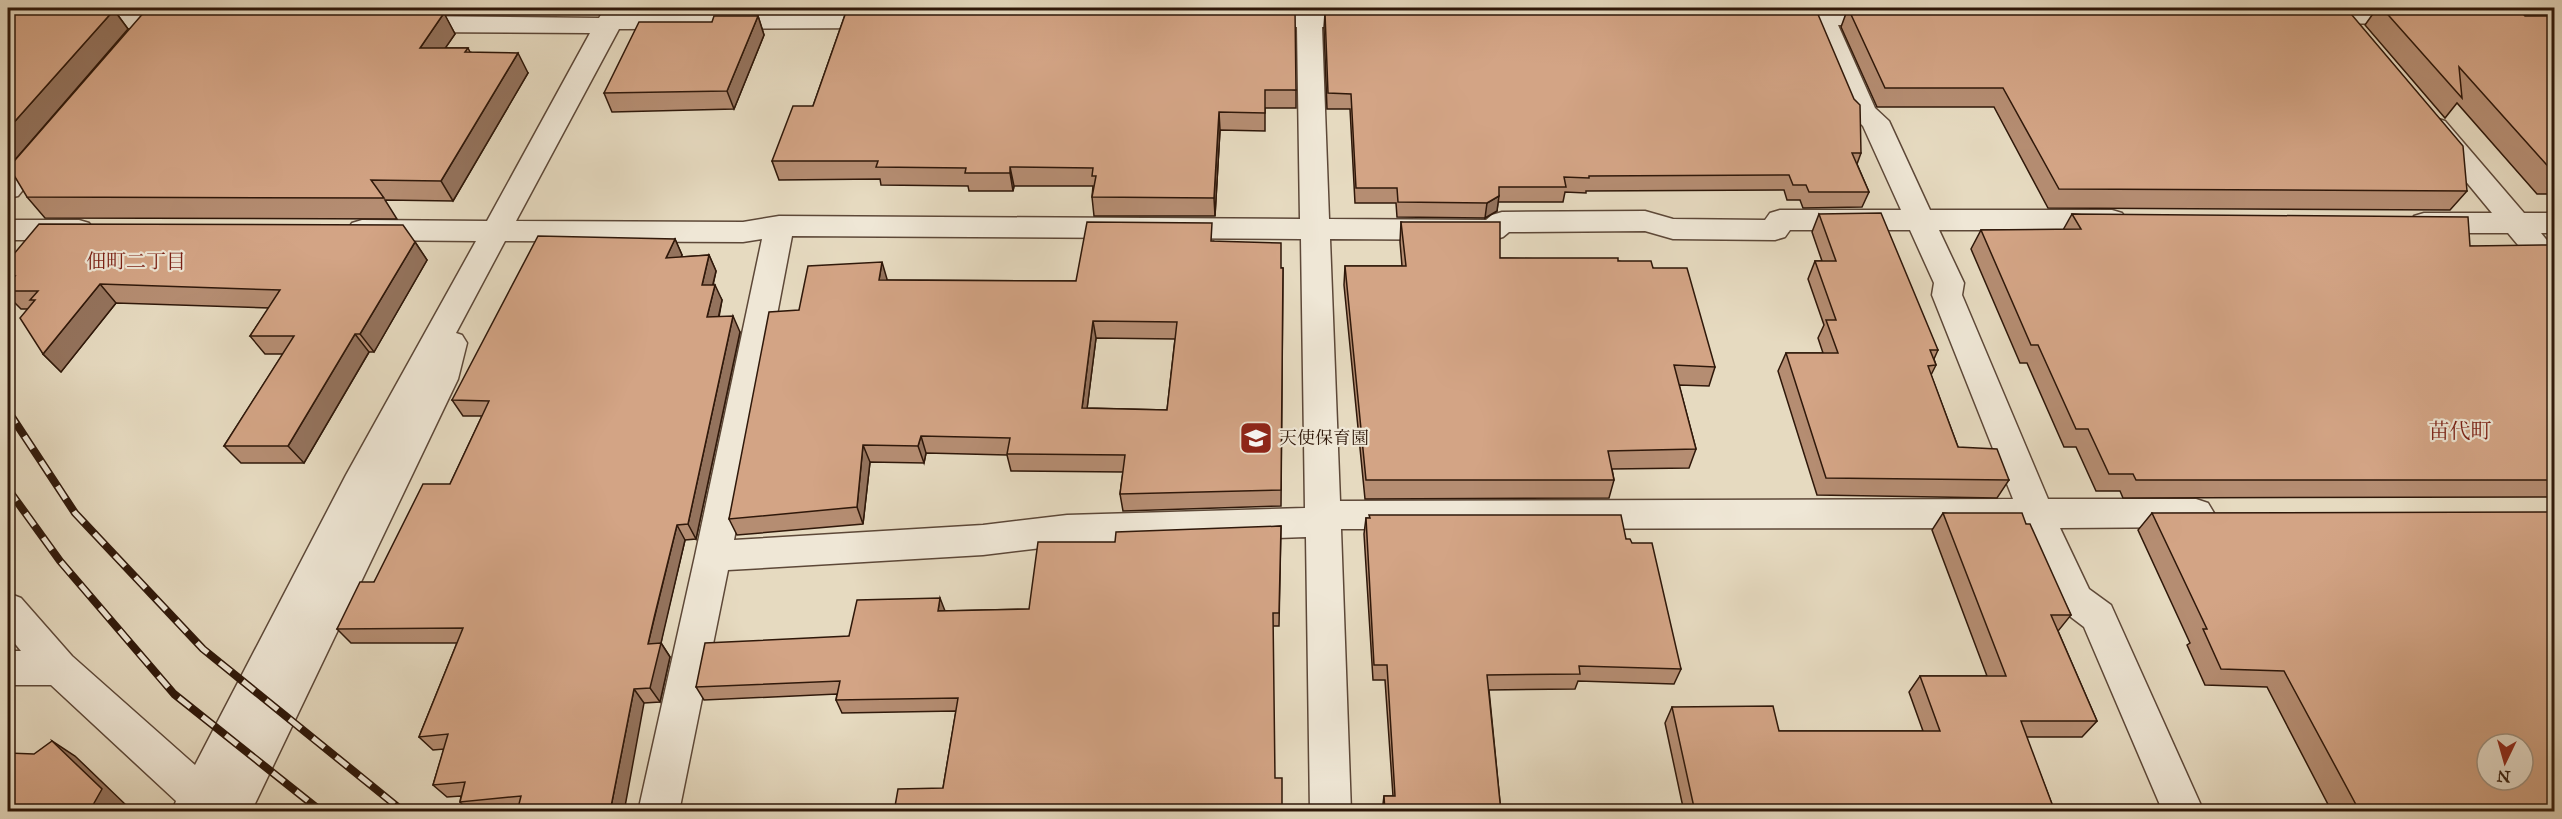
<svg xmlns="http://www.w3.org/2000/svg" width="2562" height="819" viewBox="0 0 2562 819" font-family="'IM FELL Great Primer','Noto Serif JP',serif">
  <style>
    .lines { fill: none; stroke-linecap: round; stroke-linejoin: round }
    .minor-casing { stroke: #5d4838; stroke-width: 3 }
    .minor { fill: #efe7d6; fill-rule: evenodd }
    .rail-casing { stroke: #2f180a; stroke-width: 8 }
    .rail { stroke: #efe7d6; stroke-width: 5; stroke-dasharray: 15; stroke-linecap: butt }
    .wall { fill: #b58d72; stroke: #2f180a; stroke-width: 1.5; fill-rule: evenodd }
    .shaded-wall { fill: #94735d; stroke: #2f180a; stroke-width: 1.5 }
    .building { fill: #d3a485; stroke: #2f180a; stroke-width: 1.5; fill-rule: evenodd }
    .labels { text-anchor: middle; stroke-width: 4.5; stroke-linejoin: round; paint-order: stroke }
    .poi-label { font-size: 18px; fill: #2f180a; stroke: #efe7d6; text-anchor: start }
    .neighbourhood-label { font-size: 20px; fill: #7a1f14; stroke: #efe7d6 }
    .quarter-label { font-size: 21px; fill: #7a1f14; stroke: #efe7d6 }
  </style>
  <rect width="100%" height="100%" fill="#e6dac0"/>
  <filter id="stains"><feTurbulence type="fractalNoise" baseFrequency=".00333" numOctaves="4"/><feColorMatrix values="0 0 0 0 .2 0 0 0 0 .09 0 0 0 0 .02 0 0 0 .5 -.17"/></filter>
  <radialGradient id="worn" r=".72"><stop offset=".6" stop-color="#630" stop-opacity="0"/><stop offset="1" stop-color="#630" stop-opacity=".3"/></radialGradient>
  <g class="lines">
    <!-- minor casing -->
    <g class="minor-casing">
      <g id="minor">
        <path d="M605,8H629L627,13L887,12L896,15L900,20L896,25L887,28L619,29L516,221L743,222L779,216L1300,219L1297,27H1251L1242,24L1238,19L1242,14L1251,11H1297V8H1321L1322,11H1370L1379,14L1383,19L1379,24L1370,27H1322L1329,219L1486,220L1492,215L1502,212L1645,211L1673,219L1765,220L1770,213L1780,210H1901L1863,126L1850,113L1813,25L1776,26L1767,23L1763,18L1767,13L1806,10V8H1830L1831,10L1889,9L1898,12L1902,17L1898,22L1889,25H1838L1875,108L1889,121L1930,210H2112L2122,213L2127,220L2122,227L2112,230H1939L1964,283L1962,295L2048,499H2196L2208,503L2214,513L2208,523L2196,527L2060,528L2089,589L2111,605L2204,812H2163L2084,627L2063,611L2025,528L1341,529L1351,812H1310L1306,537L1067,545L983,555L728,570L679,812H638L695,556L762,239L743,242L505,241L456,333L462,335L467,343L458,379L251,812H172L176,801L51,685H8V651H21L8,635V593L21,598L72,656L195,765L346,475L476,241L362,240L352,237L347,230L352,223L362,220L487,221L590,33L405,32L396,29L392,24L396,19L405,16L599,18ZM1790,230H1910L1934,283L1932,295L2013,499L1340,501L1330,239L1493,240L1503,237L1509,232L1645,231L1673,239L1775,240L1785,237ZM792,236L1301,239L1305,508L1067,515L983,525L734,540Z"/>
        <path d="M2307,8H2417L2426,10L2430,15L2426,20L2417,23L2307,24L2298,21L2294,16L2298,11Z"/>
        <path d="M2481,8H2554V22L2481,23L2472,20L2468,15L2472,10Z"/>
        <path d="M8,10L183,13L192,16L196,21L192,26L183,29L8,26Z"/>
        <path d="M2435,118L2445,121L2524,213H2554V233H2541L2554,249V278L2543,275L2508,233H2424L2414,230L2409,223L2414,216L2424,213H2492L2421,127L2425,121Z"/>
        <path d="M46,135L56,138L60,144L18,196L8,198V171L36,138Z"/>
        <path d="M8,220H79L89,223L94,230L89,237L79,240H8Z"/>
      </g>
    </g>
    <!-- minor -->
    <use href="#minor" class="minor"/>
    <!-- rail casing -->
    <g class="rail-casing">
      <g id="rail">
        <path d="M8,411L75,513L203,649L404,812"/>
        <path d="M8,489L60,561L174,694L322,812"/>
      </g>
    </g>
    <!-- rail -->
    <use href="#rail" class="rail"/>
  </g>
  <!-- wall -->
  <g class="wall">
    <path d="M8,8H148L145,10L8,9L114,10L128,29L13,162L9,158L8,159Z"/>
    <path d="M174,8H472L468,14H444L455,34L445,48H468L470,52L528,73L453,201L385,200L397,219L45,218L27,197L175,10Z"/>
    <path d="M858,8H1296L1295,9L859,10Z"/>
    <path d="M1323,8H1804L1324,9Z"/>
    <path d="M1848,8L2027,13L2125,14L2128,8L2467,191L2450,210L2048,208L1994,107H1877L1841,27Z"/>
    <path d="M2377,8H2518L2525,16H2554V194H2537L2457,103L2445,118L2365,25Z"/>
    <path d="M846,12L1296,90V108H1265V131L1220,130L1215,216H1094L1092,197L1093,186H1014L1013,191H969L968,186L881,185L880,179L779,180L772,161L813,106Z"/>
    <path d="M1325,13L1861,153L1857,164L1869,192L1862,207L1803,208L1800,200H1787L1784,190L1586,191V193L1565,192L1563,202H1498L1497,211L1485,218L1397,217L1396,203H1355L1350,109H1327L1324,28Z"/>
    <path d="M758,16L764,35L734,109L612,112L604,93L712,22Z"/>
    <path d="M1819,214L1938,350L1934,359L1936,365L1931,375L1958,447L2009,480L1997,498L1817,495L1778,371L1786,353H1823L1818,338L1824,325L1808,279L1815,261H1822L1812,232Z"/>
    <path d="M2072,214L2554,253V497L2123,498L2120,491H2096L2076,447H2064L2027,363H2020L1971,249L1981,230H2063Z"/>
    <path d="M1401,222L1500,258L1618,261L1653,268L1715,367L1709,386L1679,385L1696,449L1689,468L1612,469L1614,480L1609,498L1365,499L1344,285L1345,266H1402L1400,242Z"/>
    <path d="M675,239L682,255L681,257L709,255L716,271L713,285L722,300L719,317L740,332L696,539L685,540L663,632L661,643L670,657L660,702L644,703L517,810L503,812H470L460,802L461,796L447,797L433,785L444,749L433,750L419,737L457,643H351L337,629L374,582L450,484L482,416H463L452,400Z"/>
    <path d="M1213,241L1281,268H1283L1281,506L1123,511L1120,494L1123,472L1011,471L1007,455L926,453L924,463L870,462L863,524L737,535L729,519L799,310L887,280L1076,281ZM1096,338L1175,339L1167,410L1087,408Z"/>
    <path d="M415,242L427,260L374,352H369L304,463H241L224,446L283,354H265L250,336L269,308L116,303L61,372L43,354L27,309H21L8,296V261Z"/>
    <path d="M1943,513L2026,524L2071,615L2058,631L2097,721L2082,737H2026L2055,812H1684L1665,723L1672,707L1779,731H1923L1909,692L1920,676H1987L1932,530Z"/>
    <path d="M2152,513L2554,812H2332L2267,687L2205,685L2187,645L2190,643L2138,530Z"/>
    <path d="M1366,518L1626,539L1681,669L1674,684L1578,681L1575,689L1489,690L1501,812H1382L1384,796H1393L1385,680H1373L1364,534Z"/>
    <path d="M1281,526L1279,626H1273L943,788L956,711L842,713L836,700L837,694L704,700L696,687L849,636L944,611L1029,609L1115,542Z"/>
  </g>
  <!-- shaded-wall -->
  <g class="shaded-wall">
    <path d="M464,8H472L468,14Z"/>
    <path d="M114,10L128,29L13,162L9,158L8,159V129Z"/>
    <path d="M444,13L455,34L431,69L420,48Z"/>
    <path d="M758,16L764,35L734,109L727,91Z"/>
    <path d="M518,53L528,73L453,201L441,181Z"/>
    <path d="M1219,112L1220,130L1215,216L1214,198Z"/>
    <path d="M1010,167L1014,186L1013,191L1010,173Z"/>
    <path d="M1499,196L1497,211L1485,218L1487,203Z"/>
    <path d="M675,239L682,255L673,274L666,258Z"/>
    <path d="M415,242L427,260L374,352L360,334Z"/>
    <path d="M709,255L716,271L709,301L702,285Z"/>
    <path d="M882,262L887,279L884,297L879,280Z"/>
    <path d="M100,284L116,303L61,372L43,354Z"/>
    <path d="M715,285L722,300L715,333L707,317Z"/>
    <path d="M733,316L740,332L696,539L688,524Z"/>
    <path d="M1093,321L1096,338L1085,425L1082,408Z"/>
    <path d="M355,334L369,352L304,463L288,446Z"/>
    <path d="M921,436L926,453L924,463L918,446Z"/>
    <path d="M863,445L870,462L863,524L857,507Z"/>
    <path d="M677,525L685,540L661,643L670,657L660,702L650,688L648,644Z"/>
    <path d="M940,598L945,611H938Z"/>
    <path d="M634,689L644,703L624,812H610Z"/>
    <path d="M52,741L75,756L125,804L120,812H89Z"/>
  </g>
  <!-- building -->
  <g class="building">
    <path d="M1848,8H2024L2027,13L2133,14L2129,8H2346L2463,146L2467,191L2059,189L2003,88H1885Z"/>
    <path d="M2382,8H2518L2525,16H2554V173L2459,67L2462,98Z"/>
    <path d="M8,9L114,10L8,129Z"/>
    <path d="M146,10L444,13L420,48H468L465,52L518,53L441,181L371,180L384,198L27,197L9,167Z"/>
    <path d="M1295,10L1296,90H1265V113L1219,112L1214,198L1092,197L1096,176H1092L1093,168L1010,167V173H965L966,168L876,167L878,161H772L793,106H813L846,12Z"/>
    <path d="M1817,12L1854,99L1860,105L1861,153H1852L1869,192H1809L1806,185H1793L1789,175L1589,176V178L1564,177L1566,187H1499V196L1487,203L1398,202L1397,188H1356L1351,94L1328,93L1325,13Z"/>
    <path d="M714,16H758L727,91L604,93L639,22H712Z"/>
    <path d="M1881,213L1938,350H1930L1936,365L1928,366L1958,447L1997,449L2009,480L1826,478L1786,353H1838L1826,320H1836L1815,261H1836L1819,214Z"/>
    <path d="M2072,214L2468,217L2470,246L2548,245L2554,253V480H2136L2133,474H2109L2088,429H2076L2038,345H2031L1981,230L2081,229Z"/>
    <path d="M1087,222L1212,223L1211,241L1281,243V268H1283L1281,490L1120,494L1125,455L1007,454L1010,438L921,436L918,446L863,445L857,507L729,519L769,312L799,310L808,266L882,262L879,280L1076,281ZM1093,321L1177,322L1167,410L1082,408Z"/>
    <path d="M1401,222H1500V258H1618V261H1651L1653,268H1687L1715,367L1674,365L1696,449L1608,451L1614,480H1366L1345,266H1406Z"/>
    <path d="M39,224L403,225L415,242L360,334H355L288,446H224L294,336H250L280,290L100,284L43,354L20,318L35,300H30L38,291H8V285L15,276H8V261Z"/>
    <path d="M538,236L675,239L666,258L709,255L702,285H715L707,317L733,316L688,524L677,525L654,618L648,644L661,643L650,688L634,689L610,812H517L521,796L460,802L465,782L433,785L448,734L419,737L463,628L337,629L360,582H374L423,484H450L489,401L452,400Z"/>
    <path d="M2554,512V812H2360L2284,671L2221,669L2203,629H2207L2152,513ZM2487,744H2523V780H2487Z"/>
    <path d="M1943,513H2022L2026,524H2030L2071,615H2051L2097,721H2021L2055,812H1695L1672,707L1773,706L1779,731H1940L1920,676H2006Z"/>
    <path d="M1369,515H1621L1626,539H1630L1632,543H1652L1681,669L1579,666L1580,674L1487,675L1501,812H1385L1384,796H1395L1387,665H1374L1366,518H1370Z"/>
    <path d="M1281,526L1279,613H1273L1275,778H1282V812H894L898,789L943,788L958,698L836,700L840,681L696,687L705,643L849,636L857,600L940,598L938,611L1029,609L1038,542H1115L1116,532Z"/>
    <path d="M52,741L102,789L89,812H8V753L34,754Z"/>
  </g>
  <!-- icons -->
  <defs>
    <g id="school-square" transform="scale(1.725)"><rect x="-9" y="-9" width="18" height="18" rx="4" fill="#8f2418" stroke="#efe7d6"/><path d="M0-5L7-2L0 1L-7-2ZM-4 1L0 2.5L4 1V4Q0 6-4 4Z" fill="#fff"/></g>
  </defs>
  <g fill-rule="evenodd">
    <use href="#school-square" x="1256" y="438"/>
  </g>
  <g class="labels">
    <!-- poi labels -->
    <g class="poi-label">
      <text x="1279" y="444">天使保育園</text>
    </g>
    <!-- neighbourhood labels -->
    <g class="neighbourhood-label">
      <text x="136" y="268">佃町二丁目</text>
    </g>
    <!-- quarter labels -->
    <g class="quarter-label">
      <text x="2460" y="438">苗代町</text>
    </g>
  </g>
  <!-- margin -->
  <rect width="2562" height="819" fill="none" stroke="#e6dac0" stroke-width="30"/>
  <rect x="9" y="9" width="2544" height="801" fill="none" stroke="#2f180a" stroke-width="3"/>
  <rect x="15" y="15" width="2532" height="789" fill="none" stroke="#2f180a" stroke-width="1.5"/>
  <!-- north arrow -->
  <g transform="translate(2505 762) rotate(185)"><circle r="28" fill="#efe7d6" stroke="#a29484" stroke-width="1.5"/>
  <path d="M0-4.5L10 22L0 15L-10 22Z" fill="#8f2418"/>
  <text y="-9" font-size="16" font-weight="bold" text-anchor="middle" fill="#2f180a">N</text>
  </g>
  <rect width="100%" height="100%" filter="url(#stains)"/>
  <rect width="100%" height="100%" fill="url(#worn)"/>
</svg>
